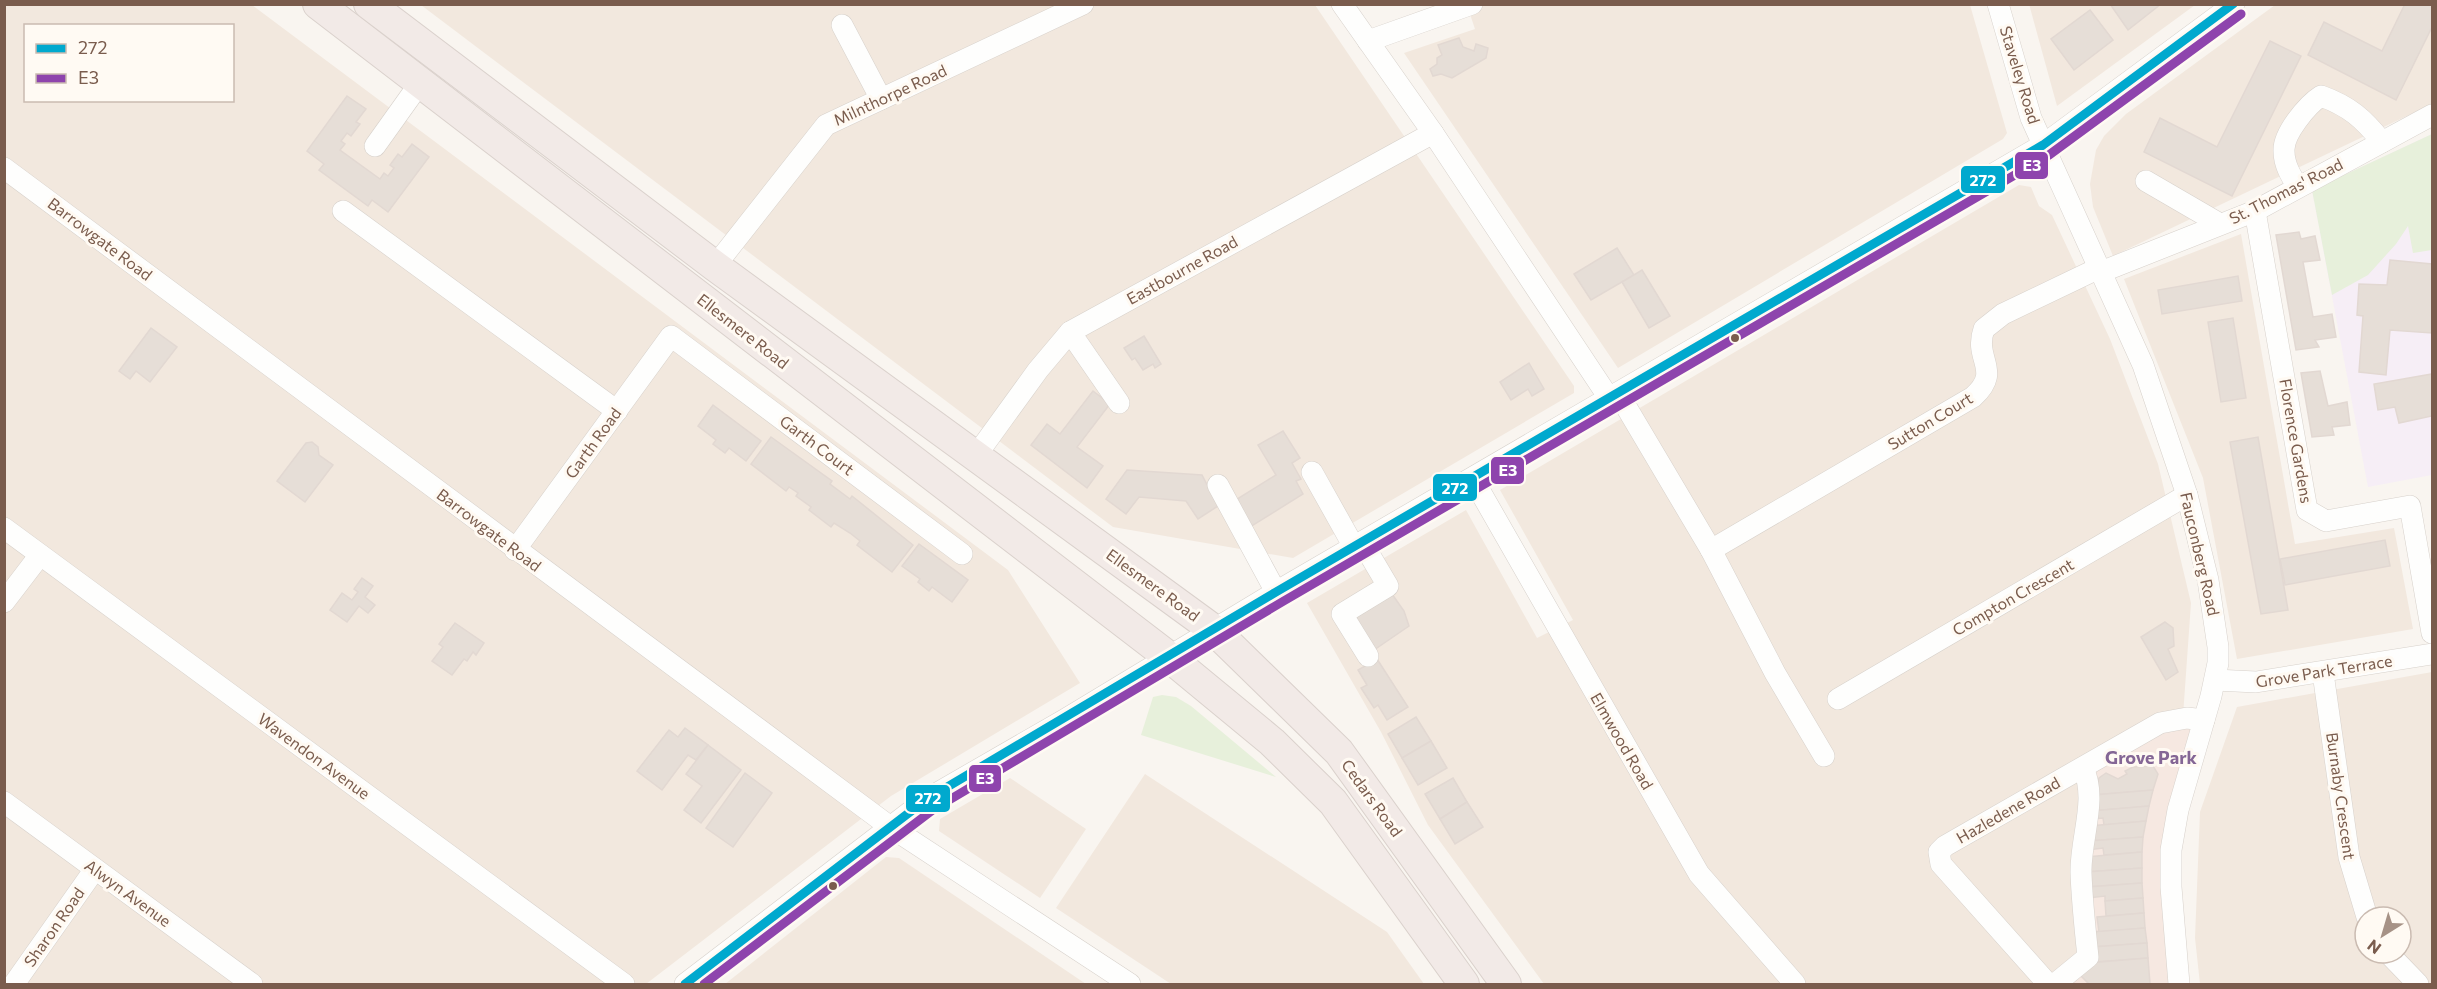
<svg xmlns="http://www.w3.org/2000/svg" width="2437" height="989" viewBox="0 0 2437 989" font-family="Commissioner,sans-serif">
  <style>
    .residential { fill: #f2e8de; fill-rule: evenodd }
    .commercial { fill: #f6e8e1 }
    .education { fill: #f6eef6 }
    .green { fill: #e7f0db }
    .building { fill: #e6ded7; stroke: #e2d8d2; stroke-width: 1.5 }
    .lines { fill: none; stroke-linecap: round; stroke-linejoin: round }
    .minor-casing { stroke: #d7d1cb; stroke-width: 22 }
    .highway-casing { stroke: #dad1cc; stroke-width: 32 }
    .minor { stroke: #fefefd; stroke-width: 21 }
    .highway { stroke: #f2eae7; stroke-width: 30 }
    .bus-1-casing { stroke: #fffaf3; stroke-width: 14 }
    .bus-2-casing { stroke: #fffaf3; stroke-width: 14 }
    .bus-1 { stroke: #00a9ce; stroke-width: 9 }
    .bus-2 { stroke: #8e44ad; stroke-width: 9 }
    .bus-dot { fill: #7a5c4d; stroke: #fffaf3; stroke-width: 2 }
    .labels { text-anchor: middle; stroke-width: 6; stroke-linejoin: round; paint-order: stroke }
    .street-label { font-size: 16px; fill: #7a5c4d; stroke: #fffaf3 }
    .neighbourhood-label { font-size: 18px; font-weight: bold; fill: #846695; stroke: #fffaf3 }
    .line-badge { stroke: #fffaf3; stroke-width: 2 }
    .badge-label { font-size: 16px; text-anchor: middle; font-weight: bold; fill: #fff }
  </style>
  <rect width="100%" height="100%" fill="#f9f5f0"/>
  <!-- residential -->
  <g class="residential">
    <path d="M2029,4L2195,5L2057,106Z"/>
    <path d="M5,5H252L1008,570L1080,683L891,796L646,984H5ZM26,26H232V100H26Z"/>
    <path d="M421,5H1315L1574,386V393L1293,558L1113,527Z"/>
    <path d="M1467,5H1970L2007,133L2003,139L1618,368L1404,53L1475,29Z"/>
    <path d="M2275,5H2432V104L2113,256L2093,207L2090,184L2096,150L2104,136L2126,114Z"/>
    <path d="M2019,185L2031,187L2039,206L2052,215L2110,339L2158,464L2191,603L2164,984H1544L1428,825L1381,732L1307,603L1466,510L1537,638L1573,620L1500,490Z"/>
    <path d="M2241,234L2295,544L2394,528L2413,629L2237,659L2203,478L2124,279Z"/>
    <path d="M2432,672V984H2200L2195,938L2200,812L2237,707ZM2365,917H2401V953H2365Z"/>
    <path d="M1145,774L1387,932L1424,984H1171L1056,908Z"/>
    <path d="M1010,778L1086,829L1040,898L939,831L940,819Z"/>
    <path d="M886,857L899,858L1086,984H725Z"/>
  </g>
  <!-- commercial -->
  <path class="commercial" d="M2204,720L2178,810L2179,984H2055L2087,956L2083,768L2160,723Z"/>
  <!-- education -->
  <path class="education" d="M2432,134V475L2368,487L2312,190Z"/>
  <!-- green -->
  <g class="green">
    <path d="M2432,134V250L2413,253L2408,226L2396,244L2368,275L2332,295L2312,190Z"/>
    <path d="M1162,695L1176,697L1191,706L1276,777L1141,735L1153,697Z"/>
  </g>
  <!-- building -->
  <g class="building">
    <path d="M2110,4H2161L2128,30Z"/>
    <path d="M2405,4H2432V27L2396,100L2308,55L2324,22L2382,51Z"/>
    <path d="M2090,10L2113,40L2074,70L2051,39Z"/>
    <path d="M1459,38L1463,47L1474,51L1476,44L1488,48L1486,58L1452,78L1441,74L1433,76L1430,69L1437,64V58L1442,55L1438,45Z"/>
    <path d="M2270,41L2301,56L2232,196L2144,152L2160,118L2217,147Z"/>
    <path d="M347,96L366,109L356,122L360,124L351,136L347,133L341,141L345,144L340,150L380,179L384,173L388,176L394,168L390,165L398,154L402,157L412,144L429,157L388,212L372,200L368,206L319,170L324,164L307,151Z"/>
    <path d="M2299,232L2301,239L2315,236L2320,260L2303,262L2313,317L2332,314L2336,337L2315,340L2319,347L2296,350L2276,235Z"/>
    <path d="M1617,248L1634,275L1591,300L1574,274Z"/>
    <path d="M2390,260L2432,264V333L2390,330L2386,375L2359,372L2363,316L2357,315L2359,284L2387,285Z"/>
    <path d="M1642,270L1670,316L1649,328L1622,282Z"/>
    <path d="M2238,276L2242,301L2162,314L2158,290Z"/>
    <path d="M2233,318L2246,398L2221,402L2208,322Z"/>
    <path d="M151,328L177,347L150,382L136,371L130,379L119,371Z"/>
    <path d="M1144,336L1161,364L1155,368L1153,364L1143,370L1135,358L1132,360L1124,348Z"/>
    <path d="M1529,363L1544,389L1532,396L1528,389L1511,400L1500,382Z"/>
    <path d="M2320,371L2328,406L2347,402L2350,425L2332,427L2334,435L2312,437L2301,373Z"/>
    <path d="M2432,374V416L2399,423L2395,407L2378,410L2374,384Z"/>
    <path d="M1093,391L1110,404L1077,447L1103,466L1087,488L1031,445L1047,424L1060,434Z"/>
    <path d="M713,405L761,441L746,461L729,448L725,453L713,444L716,440L698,426Z"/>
    <path d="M1283,431L1300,458L1292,463L1301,479L1296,481L1303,494L1250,527L1234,501L1276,475L1258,445Z"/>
    <path d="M771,437L832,481L830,484L850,499L852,496L913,545L892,572L857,545L860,541L850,533L834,523L831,527L809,510L811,507L796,496L798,493L789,487L786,491L751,464Z"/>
    <path d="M2258,437L2288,610L2261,614L2230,442Z"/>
    <path d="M312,442L318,447L319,455L333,465L305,502L277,481L306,443Z"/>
    <path d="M1127,470L1202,475L1218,506L1198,519L1186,501L1139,497L1126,514L1106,499Z"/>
    <path d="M2385,540L2390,566L2285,585L2280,559Z"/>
    <path d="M919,544L968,580L952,602L932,587L929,591L918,582L920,579L902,566Z"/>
    <path d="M362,578L373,586L365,597L375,605L368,613L359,606L347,622L330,610L342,593L352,600L358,592L354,589Z"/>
    <path d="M1392,594L1404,611L1409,626L1374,650L1355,617Z"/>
    <path d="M2165,622L2173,628L2174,646L2168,649L2178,672L2166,680L2141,637Z"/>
    <path d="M455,623L484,643L476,655L473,652L467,661L464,659L452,675L432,661L443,647L439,644Z"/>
    <path d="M1377,659L1408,707L1387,720L1378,705L1374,708L1361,688L1367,685L1358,670Z"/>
    <path d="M1416,717L1431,741L1402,758L1388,734Z"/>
    <path d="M685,728L708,745L696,760L688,755L662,790L637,771L669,730L678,737Z"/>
    <path d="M1431,741L1447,768L1418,785L1402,758Z"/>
    <path d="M708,745L741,770L701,823L684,810L702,786L686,774Z"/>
    <path d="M2153,766L2158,774L2153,790L2093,795L2099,778L2106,773L2118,779L2127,774L2125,771L2133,767Z"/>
    <path d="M745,773L772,793L733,847L706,828Z"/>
    <path d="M1453,778L1467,802L1440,819L1425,794Z"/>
    <path d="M2153,790L2149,806L2091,811L2093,795Z"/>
    <path d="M1467,802L1483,827L1455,844L1440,819Z"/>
    <path d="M2149,806L2146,821L2104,825L2103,818L2092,819L2091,811Z"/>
    <path d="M2146,821L2143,837L2088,841L2089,826Z"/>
    <path d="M2143,837L2142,852L2104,855L2103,848L2088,850V841Z"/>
    <path d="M2142,852V868L2086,872V857Z"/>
    <path d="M2142,868V883L2087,887L2086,872Z"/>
    <path d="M2142,883L2143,898L2105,901V896L2088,898L2087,887Z"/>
    <path d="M2143,898L2144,913L2106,916L2105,901Z"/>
    <path d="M2144,913L2145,928L2099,932L2097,917Z"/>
    <path d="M2145,928L2147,943L2092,947L2091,932Z"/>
    <path d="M2147,943L2148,958L2094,962L2092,947Z"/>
    <path d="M2148,958L2150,984H2089L2077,972L2088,963Z"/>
  </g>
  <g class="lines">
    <!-- minor casing -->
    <g class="minor-casing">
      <g id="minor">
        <path d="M1342,4L1433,133L1609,398"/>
        <path d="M1998,4L2031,118L2143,365L2187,495L2208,580L2218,647V663L2211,696L2178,810L2171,850V887L2179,984"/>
        <path d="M842,25L881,99"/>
        <path d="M1368,41L1472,4"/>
        <path d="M375,146L420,83"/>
        <path d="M4,168L889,826L1130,984"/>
        <path d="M2146,181L2220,224"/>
        <path d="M2298,187C2291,176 2284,165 2284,151C2283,134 2307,105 2321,96C2349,106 2364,119 2382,142"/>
        <path d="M343,211L617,411"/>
        <path d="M2255,211L2307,510L2326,521L2410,506L2432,633"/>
        <path d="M715,266L826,125L1083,4"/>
        <path d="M2101,272L2255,211L2432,115"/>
        <path d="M1070,332L1119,403"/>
        <path d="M1618,393L1711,550L1775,673L1824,756"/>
        <path d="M975,457L1038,370L1070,332L1433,133"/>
        <path d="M1312,472L1354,547"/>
        <path d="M1473,479L1699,874L1795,984"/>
        <path d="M1218,485L1276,592"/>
        <path d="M4,528L624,984"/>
        <path d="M1362,542L1388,586L1342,614L1368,656"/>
        <path d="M515,550L671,336L962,554"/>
        <path d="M1711,550L1973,397C2003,370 1973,360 1984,329L2003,314L2099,268"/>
        <path d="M4,602L40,555"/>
        <path d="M2323,673L2349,857L2367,917"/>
        <path d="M2215,680L2256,682L2432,654"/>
        <path d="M1838,699L2187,495"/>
        <path d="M4,802L252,984"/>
        <path d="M2388,953L2418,984"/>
        <path d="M14,984L95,869"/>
        <path d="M685,984L927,799L1064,720L1276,592L2043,145L2234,4"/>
        <path d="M2048,984L1941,864L1939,852L1945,846L2160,723L2187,718L2204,720"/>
        <path d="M2055,984L2088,957C2085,929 2082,901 2081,873C2080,839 2098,799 2083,768"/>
      </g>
    </g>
    <!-- highway casing -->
    <g class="highway-casing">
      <g id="highway">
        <path d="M318,4L1169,657L1272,742L1333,802L1464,984"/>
        <path d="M369,4L715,266L1214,630L1339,752L1506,984"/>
      </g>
    </g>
    <!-- minor -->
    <use href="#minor" class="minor"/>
    <!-- highway -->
    <use href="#highway" class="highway"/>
    <!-- bus-1 casing -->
    <g class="bus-1-casing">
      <path id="bus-1" d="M685,984L927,799L1276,592L2043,145L2233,4"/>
    </g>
    <!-- bus-2 casing -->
    <g class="bus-2-casing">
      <path id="bus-2" d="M704,984L934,809L1282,602L2049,155L2241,14"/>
    </g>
    <!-- bus-1 -->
    <use href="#bus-1" class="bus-1"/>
    <!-- bus-2 -->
    <use href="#bus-2" class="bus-2"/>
  </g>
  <!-- markers -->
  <g class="bus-dot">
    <circle cx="1735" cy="338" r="5"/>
    <circle cx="833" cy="886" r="5"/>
  </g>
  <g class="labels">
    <!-- street labels -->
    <g class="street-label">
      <text transform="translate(2020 75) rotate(73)" y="6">Staveley Road</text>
      <text transform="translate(890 95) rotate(-25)" y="6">Milnthorpe Road</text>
      <text transform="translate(2286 191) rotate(-27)" y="6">St. Thomas' Road</text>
      <text transform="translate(100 239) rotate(37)" y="6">Barrowgate Road</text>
      <text transform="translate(1182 270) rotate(-29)" y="6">Eastbourne Road</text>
      <text transform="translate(743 331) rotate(38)" y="6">Ellesmere Road</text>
      <text transform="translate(1930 421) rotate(-31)" y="6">Sutton Court</text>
      <text transform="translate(2296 441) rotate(80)" y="6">Florence Gardens</text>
      <text transform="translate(593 443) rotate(-54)" y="6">Garth Road</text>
      <text transform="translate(817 445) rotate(37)" y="6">Garth Court</text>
      <text transform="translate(489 530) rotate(37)" y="6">Barrowgate Road</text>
      <text transform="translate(2200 554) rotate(77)" y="6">Fauconberg Road</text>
      <text transform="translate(1153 585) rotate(36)" y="6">Ellesmere Road</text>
      <text transform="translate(2013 597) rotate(-30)" y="6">Compton Crescent</text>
      <text transform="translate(2324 671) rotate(-9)" y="6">Grove Park Terrace</text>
      <text transform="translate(1622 741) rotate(60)" y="6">Elmwood Road</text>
      <text transform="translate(314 756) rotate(36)" y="6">Wavendon Avenue</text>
      <text transform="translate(2341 796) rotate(82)" y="6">Burnaby Crescent</text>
      <text transform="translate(1372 798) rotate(54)" y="6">Cedars Road</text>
      <text transform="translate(2008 810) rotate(-30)" y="6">Hazledene Road</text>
      <text transform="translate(128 893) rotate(36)" y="6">Alwyn Avenue</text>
      <text transform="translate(54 927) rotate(-55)" y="6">Sharon Road</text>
    </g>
    <!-- neighbourhood labels -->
    <g class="neighbourhood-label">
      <text x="2151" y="764">Grove Park</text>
    </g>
  </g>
  <g class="line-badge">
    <rect x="2014" y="151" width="35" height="29" rx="6" fill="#8e44ad"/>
    <rect x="1960" y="165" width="46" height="29" rx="6" fill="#00a9ce"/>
    <rect x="1490" y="456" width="35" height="29" rx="6" fill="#8e44ad"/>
    <rect x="1432" y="473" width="46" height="29" rx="6" fill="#00a9ce"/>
    <rect x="968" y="764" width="34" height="29" rx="6" fill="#8e44ad"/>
    <rect x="905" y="784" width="46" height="29" rx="6" fill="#00a9ce"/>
  </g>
  <g class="badge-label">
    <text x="2032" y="171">E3</text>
    <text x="1983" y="186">272</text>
    <text x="1508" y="476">E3</text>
    <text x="1455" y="494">272</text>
    <text x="985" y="784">E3</text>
    <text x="928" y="804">272</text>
  </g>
  <!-- border -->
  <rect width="2437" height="989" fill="none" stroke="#7a5c4d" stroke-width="12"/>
  <!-- legend -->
  <rect x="24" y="24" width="210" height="78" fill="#fffaf3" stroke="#cabbb1" stroke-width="1.5"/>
  <rect x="36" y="44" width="30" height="9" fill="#00a9ce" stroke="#cabbb1" stroke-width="1.5"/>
  <text x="78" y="54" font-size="18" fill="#7a5c4d">272</text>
  <rect x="36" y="74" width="30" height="9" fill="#8e44ad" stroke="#cabbb1" stroke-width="1.5"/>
  <text x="78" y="84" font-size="18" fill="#7a5c4d">E3</text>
  <!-- north arrow -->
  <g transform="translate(2383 935) rotate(217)"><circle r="28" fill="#fffaf3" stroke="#cabbb1" stroke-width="1.5"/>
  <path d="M0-4.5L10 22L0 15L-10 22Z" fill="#a69286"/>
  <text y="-9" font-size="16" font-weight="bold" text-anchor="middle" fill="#7a5c4d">N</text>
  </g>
</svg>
